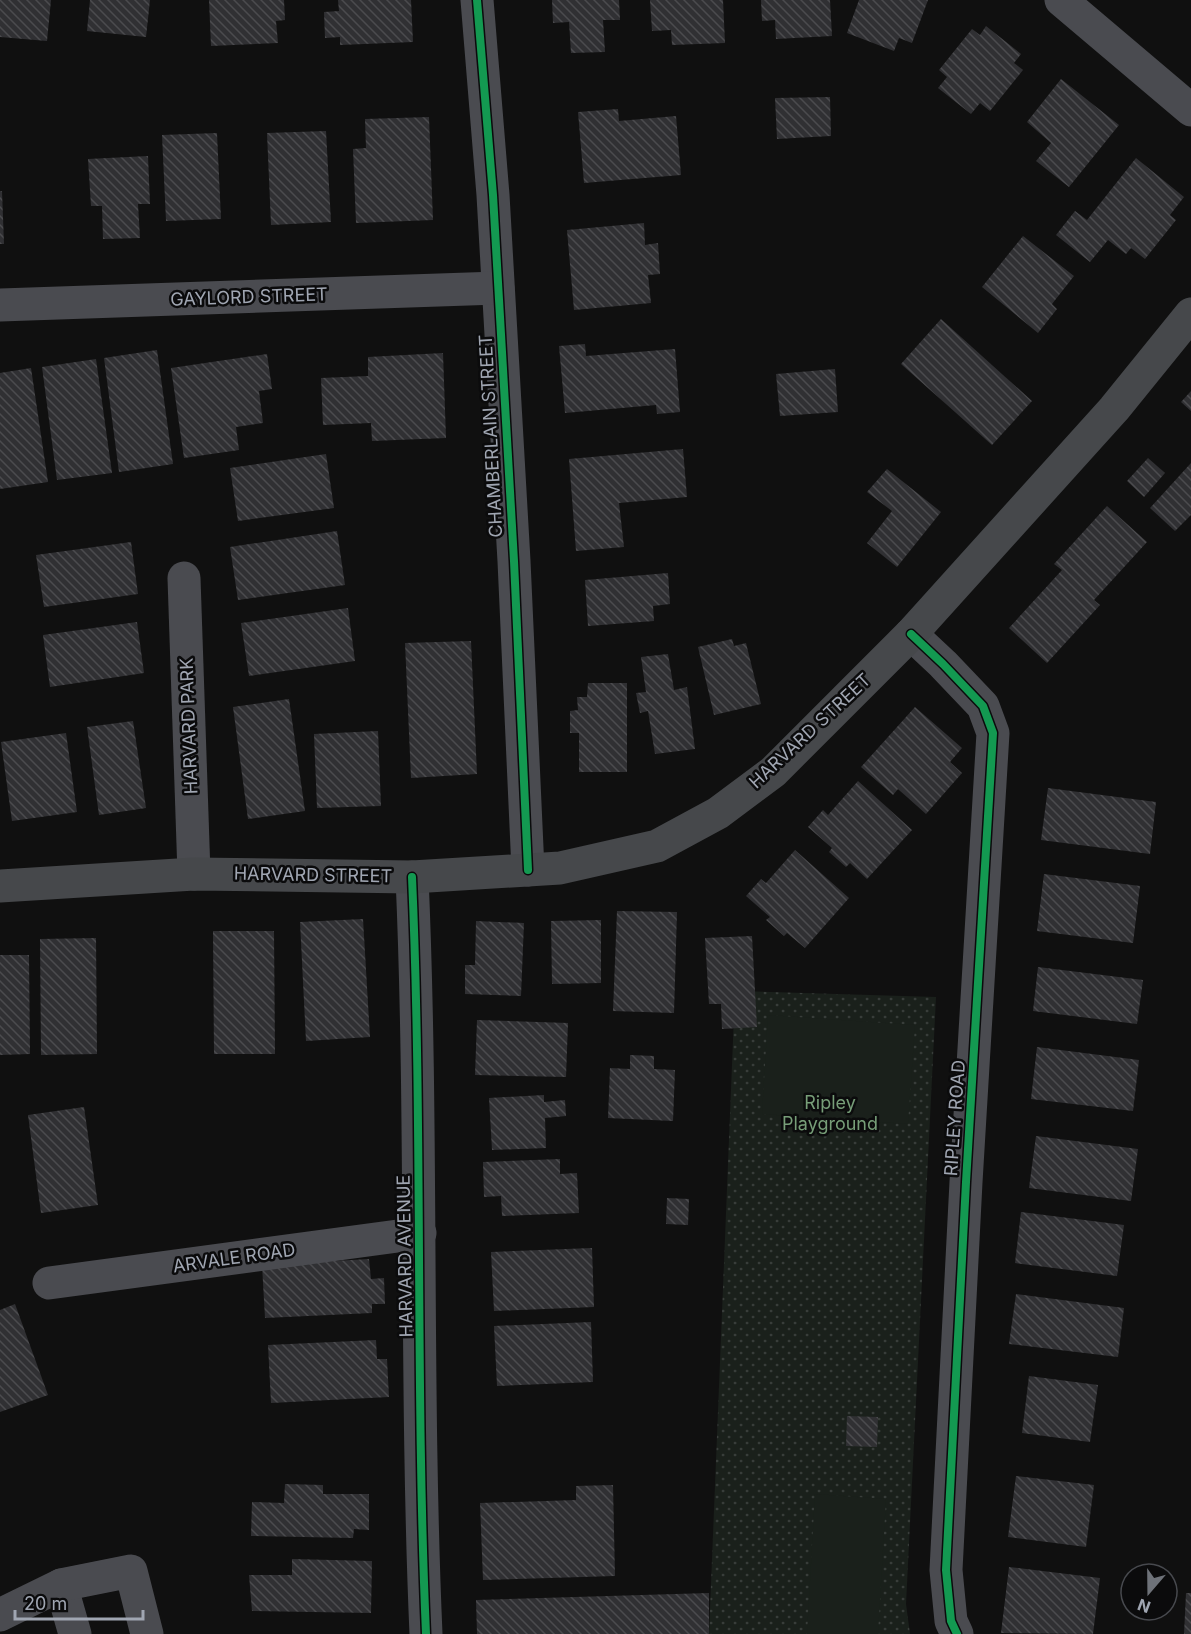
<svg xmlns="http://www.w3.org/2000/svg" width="1191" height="1634" viewBox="0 0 1191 1634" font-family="Inter,sans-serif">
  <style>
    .grass { fill: url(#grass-dots) }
    .pitch { fill: #1a201b }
    .building { fill: url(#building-back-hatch) }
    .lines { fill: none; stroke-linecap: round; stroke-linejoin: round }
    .minor { stroke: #4a4b50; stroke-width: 33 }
    .major { stroke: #46484b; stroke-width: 33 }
    .cycleway-casing { stroke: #0b0b0c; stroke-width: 11 }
    .cycleway { stroke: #139951; stroke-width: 8 }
    .labels { text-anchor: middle; stroke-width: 5; stroke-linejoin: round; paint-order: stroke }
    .street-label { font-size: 18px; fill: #a0a6b2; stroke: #0b0b0c }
    .park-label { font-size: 18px; fill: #779e78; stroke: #0b0b0c }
  </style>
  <defs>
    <pattern id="grass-dots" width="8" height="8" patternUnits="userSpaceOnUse" patternTransform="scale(1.5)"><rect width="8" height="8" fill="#1a201b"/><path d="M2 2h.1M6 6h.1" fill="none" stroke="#383d3a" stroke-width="1.8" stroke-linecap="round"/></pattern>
    <pattern id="building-back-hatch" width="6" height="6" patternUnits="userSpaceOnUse" patternTransform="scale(1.5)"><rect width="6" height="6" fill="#303033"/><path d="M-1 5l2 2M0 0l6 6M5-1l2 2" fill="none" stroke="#4b4b4e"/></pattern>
  </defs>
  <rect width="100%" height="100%" fill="#101010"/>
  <!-- grass -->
  <path class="grass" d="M735,991L936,997L906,1604L910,1634H709Z"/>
  <!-- pitch -->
  <g class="pitch">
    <path d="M768,1015L915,1025L908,1124L762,1114Z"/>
    <path d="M815,1494L886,1499L878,1634H807Z"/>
  </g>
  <!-- building -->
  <g class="building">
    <path d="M0,0H51L47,41L0,37Z"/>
    <path d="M90,0H150L146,37L87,31Z"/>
    <path d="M209,0H284L285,20L276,21L278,43L211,46Z"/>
    <path d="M338,0H411L413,42L340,45V37L325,38L324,12L339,11Z"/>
    <path d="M552,0H619L620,20H603L605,52L571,53L569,22L553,23Z"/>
    <path d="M650,0H723L725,43L672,45L671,30L652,31Z"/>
    <path d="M761,0H830L832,36L776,39L775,20L762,21Z"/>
    <path d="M859,0H928L912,43L899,38L894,51L847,33Z"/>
    <path d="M986,26L1021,54L1014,63L1023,70L990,111L980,103L971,114L938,88L947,77L939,70L972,29L980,35Z"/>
    <path d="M1061,79L1119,125L1069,187L1036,161L1051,143L1027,122Z"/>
    <path d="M830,97L831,136L777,139L775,98Z"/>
    <path d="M618,109L619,121L676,116L681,175L584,183L578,112Z"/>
    <path d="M429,117L433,220L356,223L353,149L366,148L365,119Z"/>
    <path d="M326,131L331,222L271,225L267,133Z"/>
    <path d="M217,133L221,219L166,221L162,135Z"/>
    <path d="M148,156L150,204H138L140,238L103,239L102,206H91L88,159Z"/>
    <path d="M1136,158L1184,197L1170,215L1176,220L1145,259L1131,248L1126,254L1108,240L1090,262L1056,235L1075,211L1087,220Z"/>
    <path d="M0,191H2L4,244H0Z"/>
    <path d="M644,223L645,245L658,243L660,274L648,275L651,303L574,310L567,230Z"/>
    <path d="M1023,236L1074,276L1052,304L1057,309L1038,333L982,287Z"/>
    <path d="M941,319L1032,401L992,445L901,364Z"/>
    <path d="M585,344L586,356L675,349L680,412L657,414L656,405L565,413L559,346Z"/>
    <path d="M157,350L173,464L119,472L104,358Z"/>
    <path d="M443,353L446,438L372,441L371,423L323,425L321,378L368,376V357Z"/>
    <path d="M267,354L272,389L259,391L263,423L236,427L239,450L184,458L171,368Z"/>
    <path d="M96,359L112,473L57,480L42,367Z"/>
    <path d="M31,368L48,482L0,489V373Z"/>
    <path d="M835,369L838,412L780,416L776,374Z"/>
    <path d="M1191,391V411L1181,402Z"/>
    <path d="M683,449L687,497L619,503L624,547L576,551L569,459Z"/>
    <path d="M326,454L334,508L238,521L230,468Z"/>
    <path d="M1148,458L1165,473L1144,497L1127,481Z"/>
    <path d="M1191,463V515L1175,531L1150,508Z"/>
    <path d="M887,469L941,512L897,567L867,543L892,511L867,492Z"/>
    <path d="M1107,506L1147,542L1094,600L1100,605L1047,663L1009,628L1062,570L1054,564Z"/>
    <path d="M337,531L345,585L238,600L230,547Z"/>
    <path d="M131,542L138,594L44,607L36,555Z"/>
    <path d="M668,573L670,604L653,606L654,621L588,626L585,580Z"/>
    <path d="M348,608L355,661L249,676L241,623Z"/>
    <path d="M137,622L144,673L50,687L43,635Z"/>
    <path d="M732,639L734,646L746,643L761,704L714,715L698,647Z"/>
    <path d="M471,641L477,774L411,778L405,643Z"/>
    <path d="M668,654L674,690L687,687L695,749L655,754L648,711L640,713L636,693L646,692L641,657Z"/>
    <path d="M588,683H627V772H579V733H570V711L578,710L577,697H587Z"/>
    <path d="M289,699L305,811L248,819L233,707Z"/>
    <path d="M915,707L962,748L950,762L962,773L926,814L898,789L893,795L861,767Z"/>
    <path d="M133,721L146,808L99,815L87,727Z"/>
    <path d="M378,731L381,806L317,808L314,734Z"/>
    <path d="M66,733L77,812L12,821L1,742Z"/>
    <path d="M858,781L912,830L867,879L850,863L846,867L829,852L832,848L808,827L823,810L828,815Z"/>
    <path d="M1048,788L1156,802L1150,854L1041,840Z"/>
    <path d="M795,850L849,898L805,948L787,933L784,936L766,920L770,917L746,896L761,879L766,883Z"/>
    <path d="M1044,874L1140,886L1133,943L1037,931Z"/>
    <path d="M617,911L677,912L674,1013L613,1011Z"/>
    <path d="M363,919L370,1037L306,1041L300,922Z"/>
    <path d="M601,920V983L552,984L551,921Z"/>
    <path d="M476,921L524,923L521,996L465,994V965H475Z"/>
    <path d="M213,931H274L275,1054H214Z"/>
    <path d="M752,936L757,1027L722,1029L721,1004H709L705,938Z"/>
    <path d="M96,938L97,1054L41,1055L40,939Z"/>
    <path d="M0,955H29L30,1054L0,1055Z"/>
    <path d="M1038,967L1143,980L1137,1024L1033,1011Z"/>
    <path d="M477,1020L568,1023L566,1077L475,1075Z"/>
    <path d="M1037,1047L1139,1060L1133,1111L1031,1099Z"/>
    <path d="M630,1055L654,1056V1069L675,1070L673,1121L608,1118L610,1068L630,1069Z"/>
    <path d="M544,1095V1102L565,1100L566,1116L545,1118L546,1148L492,1150L489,1098Z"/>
    <path d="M84,1107L98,1205L41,1213L28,1115Z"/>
    <path d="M1036,1136L1138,1149L1131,1201L1029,1188Z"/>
    <path d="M560,1159V1174L577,1173L579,1213L502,1216L501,1196L484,1197L483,1162Z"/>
    <path d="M667,1198L689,1199L688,1225L666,1224Z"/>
    <path d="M1021,1212L1124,1225L1117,1276L1015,1263Z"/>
    <path d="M592,1248L594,1307L494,1311L491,1252Z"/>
    <path d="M369,1259L371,1279L384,1278L385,1304H372V1313L265,1318L262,1265Z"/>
    <path d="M1016,1294L1124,1308L1118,1357L1009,1344Z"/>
    <path d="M15,1304L48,1395L0,1412V1310Z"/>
    <path d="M591,1322L593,1382L497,1386L494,1326Z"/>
    <path d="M376,1340L377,1359H387L389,1397L271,1403L268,1345Z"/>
    <path d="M1029,1376L1098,1385L1090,1442L1022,1433Z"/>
    <path d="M847,1416L878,1417L877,1447L846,1446Z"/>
    <path d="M1016,1476L1094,1485L1086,1547L1008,1537Z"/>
    <path d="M285,1484L323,1485V1494H369V1530L354,1529L353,1538L251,1536L252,1502L284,1503Z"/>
    <path d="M613,1485L615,1576L483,1580L480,1503L576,1500V1486Z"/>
    <path d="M292,1559L372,1561L371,1613L252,1611L249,1575H292Z"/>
    <path d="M1009,1567L1100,1578L1093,1634L1001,1633Z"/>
    <path d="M709,1593V1634H477L476,1600Z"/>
    <path d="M1186,1593H1191V1634H1184Z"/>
  </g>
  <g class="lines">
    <!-- minor -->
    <g class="minor">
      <path d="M477,0L493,195L514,561L528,870"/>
      <path d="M1061,0L1191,110"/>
      <path d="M0,305L498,288"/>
      <path d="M184,578L194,874"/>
      <path d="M911,634L943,664L983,706L993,733L966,1182L946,1570L951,1621L957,1634"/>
      <path d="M412,877C423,1129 415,1382 426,1634"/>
      <path d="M49,1283L420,1233"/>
      <path d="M61,1585L75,1634"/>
      <path d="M0,1615L61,1585L131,1571L147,1634"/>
    </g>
    <!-- major -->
    <path class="major" d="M0,886L194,874L412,877L560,868L657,846L718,813L773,772L911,634L1114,409L1191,314"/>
    <!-- cycleway casing -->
    <g class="cycleway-casing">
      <g id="cycleway">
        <path d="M477,0L493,195L514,561L528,870"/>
        <path d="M911,634L943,664L983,706L993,733L966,1182L946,1570L951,1621L957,1634"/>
        <path d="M412,877C423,1129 415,1382 426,1634"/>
      </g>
    </g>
    <!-- cycleway -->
    <use href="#cycleway" class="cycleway"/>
  </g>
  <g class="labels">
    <!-- street labels -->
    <g class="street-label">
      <text transform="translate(249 297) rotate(-2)" y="6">GAYLORD STREET</text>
      <text transform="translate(491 436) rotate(-93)" y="6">CHAMBERLAIN STREET</text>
      <text transform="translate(189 726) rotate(-92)" y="6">HARVARD PARK</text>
      <text transform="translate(810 731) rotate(-43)" y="6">HARVARD STREET</text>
      <text transform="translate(313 875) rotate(1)" y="6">HARVARD STREET</text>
      <text transform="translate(955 1118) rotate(-86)" y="6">RIPLEY ROAD</text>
      <text transform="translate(405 1256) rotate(-91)" y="6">HARVARD AVENUE</text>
      <text transform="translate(234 1258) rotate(-8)" y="6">ARVALE ROAD</text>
    </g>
    <!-- park labels -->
    <g class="park-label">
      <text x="830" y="1109">Ripley<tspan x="830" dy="21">Playground</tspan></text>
    </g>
  </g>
  <!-- north arrow -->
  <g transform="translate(1149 1592) rotate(200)"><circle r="28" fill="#0b0b0c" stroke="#47494e" stroke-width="1.5"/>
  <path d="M0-4.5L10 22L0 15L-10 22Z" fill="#6e7279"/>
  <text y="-9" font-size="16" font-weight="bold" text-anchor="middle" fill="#a0a6b2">N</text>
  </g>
  <!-- scale -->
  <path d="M15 1610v9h128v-9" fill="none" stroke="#a0a6b2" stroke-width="3"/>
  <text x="24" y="1610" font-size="18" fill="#a0a6b2" stroke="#0b0b0c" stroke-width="4.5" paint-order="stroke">20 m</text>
</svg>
